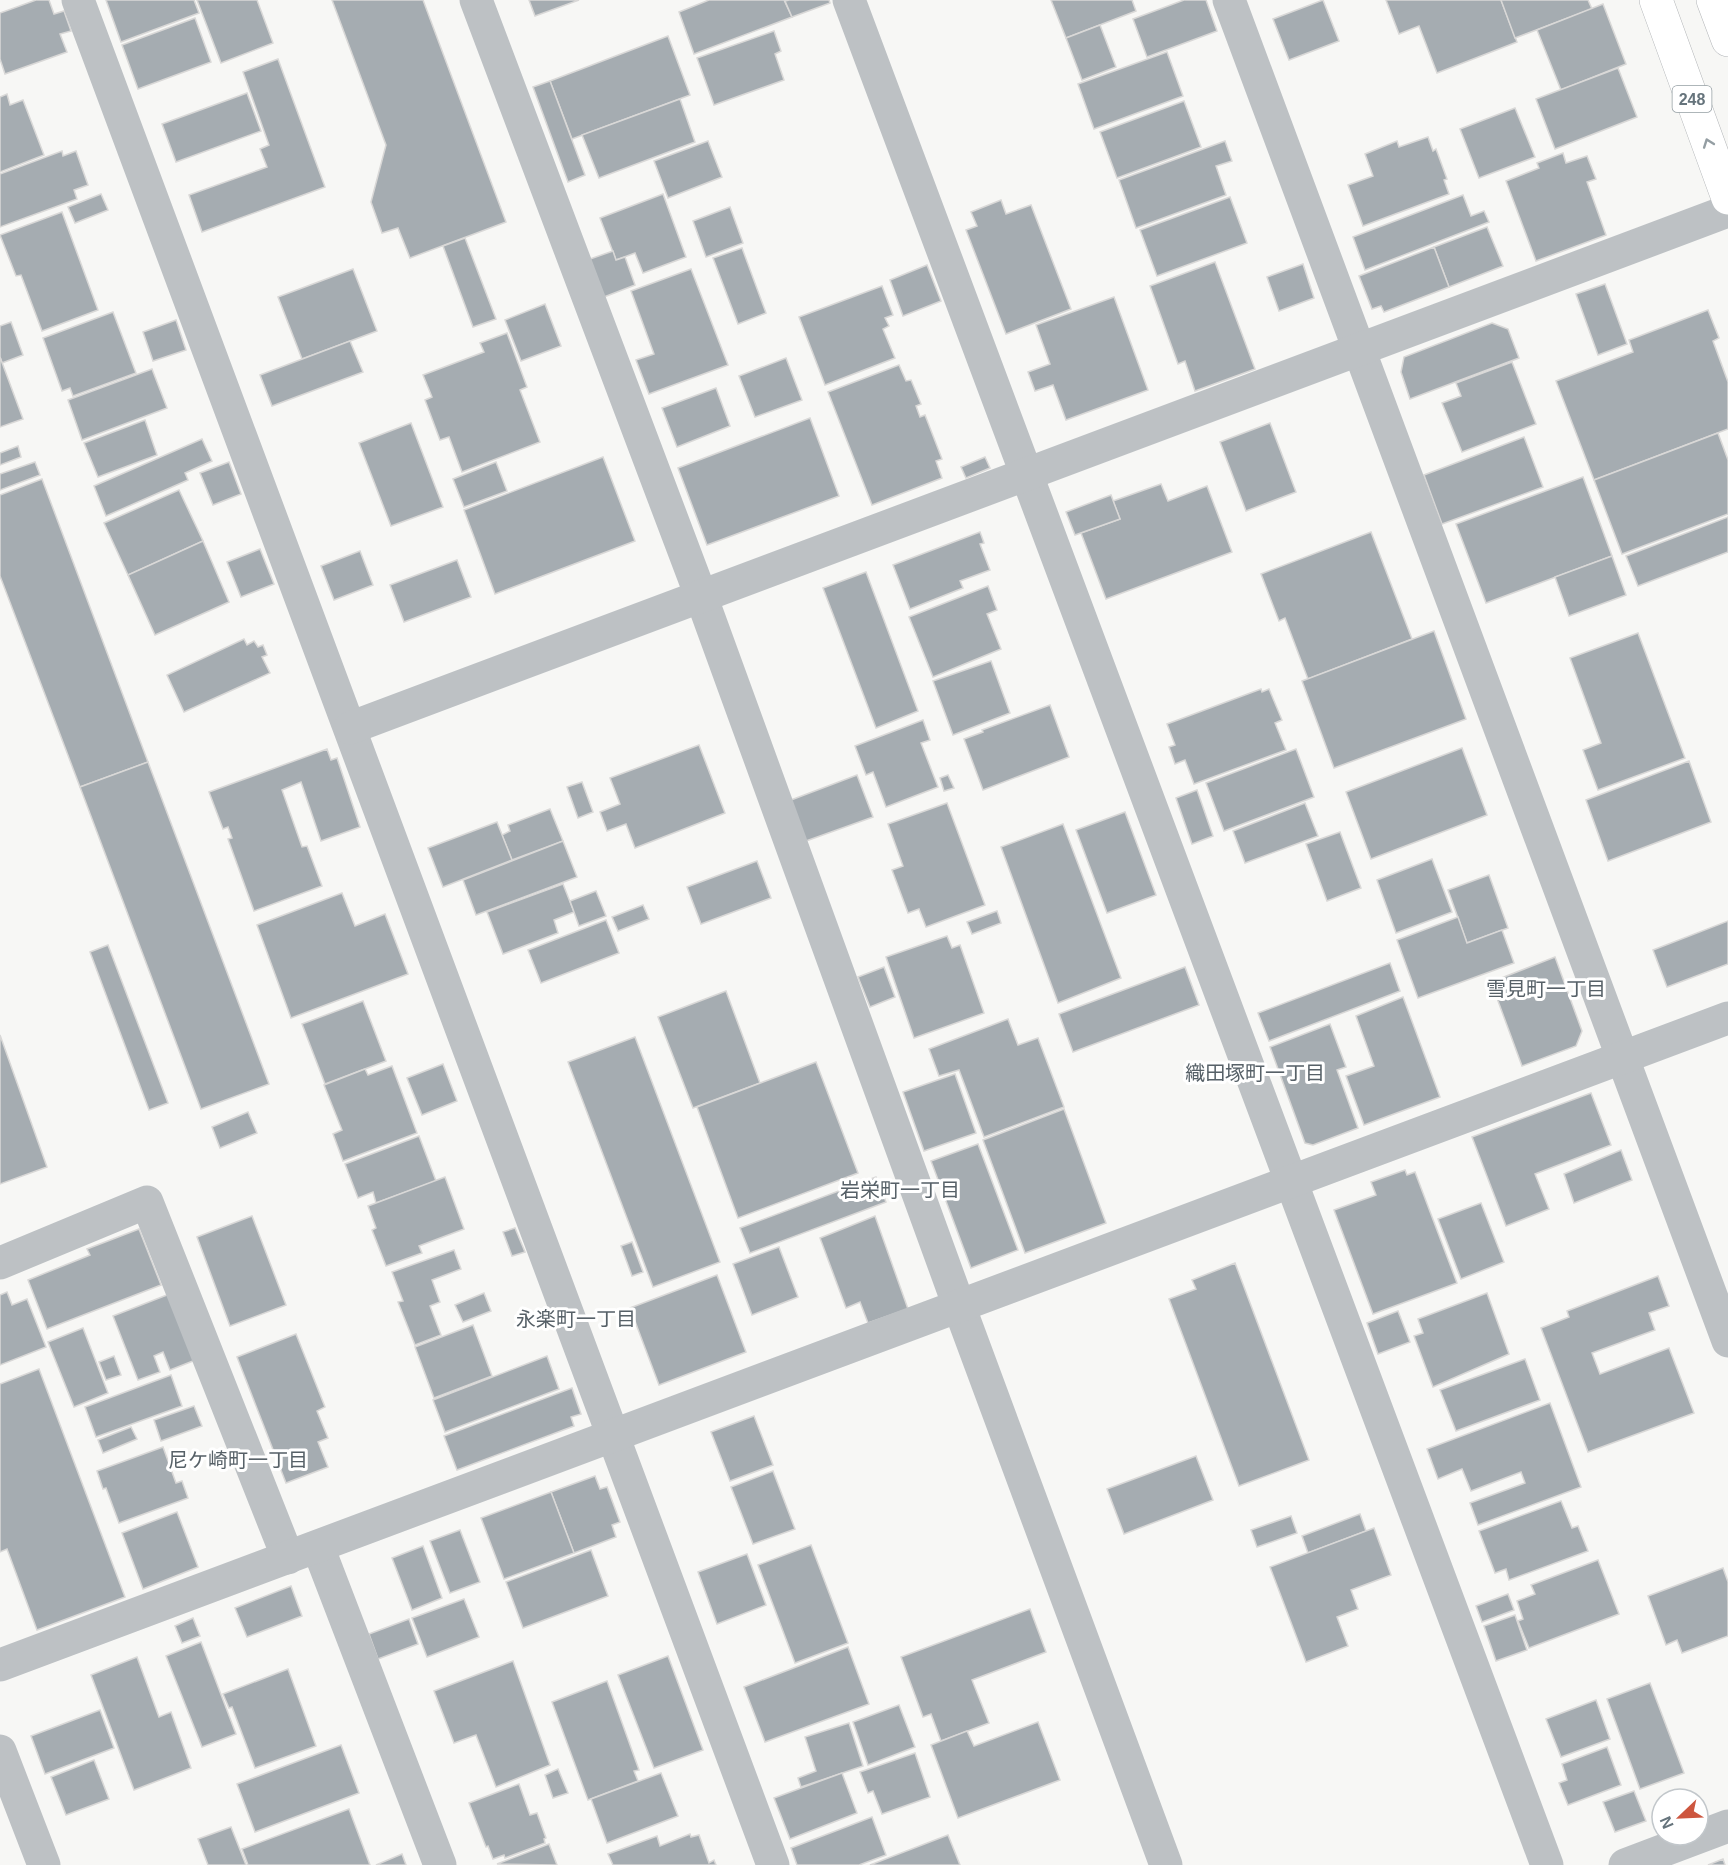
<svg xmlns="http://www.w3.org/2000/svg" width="1728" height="1865" viewBox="0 0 1728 1865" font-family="Arial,'Noto Sans JP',sans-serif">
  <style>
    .building { fill: #a5acb1; stroke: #d9d8d7; stroke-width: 1.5 }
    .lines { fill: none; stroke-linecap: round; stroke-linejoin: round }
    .trunk-casing { stroke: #b3b6b9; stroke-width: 34 }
    .minor { stroke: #bdc1c4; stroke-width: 33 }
    .tertiary { stroke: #bdc1c4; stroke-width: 33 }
    .trunk { stroke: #fff; stroke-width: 33 }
    .oneway { stroke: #949ea3 }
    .labels { text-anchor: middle; stroke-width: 6; stroke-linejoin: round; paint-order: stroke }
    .shield { fill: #fff; stroke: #949ea3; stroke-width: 1.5 }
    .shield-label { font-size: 16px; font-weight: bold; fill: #66747c }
    .neighbourhood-label { font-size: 20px; fill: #576168; stroke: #fff }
  </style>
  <rect width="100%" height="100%" fill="#f7f7f5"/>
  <!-- building -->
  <g class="building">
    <path d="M36,0H49L54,14L64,11L71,31L60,34L67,52L5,74L0,59V13Z"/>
    <path d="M106,0H194L199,13L121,42Z"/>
    <path d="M197,0H257L273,43L221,63Z"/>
    <path d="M332,0H423L506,222L410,258L398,228L382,233L371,202L386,145Z"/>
    <path d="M529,0H579L535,16Z"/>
    <path d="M709,0H784L792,17L694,54L679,12Z"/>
    <path d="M789,0H829L830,3L792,17L785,1Z"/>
    <path d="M1051,0H1132L1136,11L1066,38Z"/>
    <path d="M1184,0H1206L1217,31L1147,57L1133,19Z"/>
    <path d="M1323,0L1339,41L1289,60L1273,19Z"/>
    <path d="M1386,0H1501L1517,42L1437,73L1419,26L1399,34Z"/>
    <path d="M1501,0H1588L1592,9L1515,38Z"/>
    <path d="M1603,4L1626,64L1561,90L1537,30Z"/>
    <path d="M195,18L211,62L138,89L122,45Z"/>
    <path d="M1100,25L1116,67L1082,80L1066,38Z"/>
    <path d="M774,31L781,51L775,54L784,80L714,105L697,58Z"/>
    <path d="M668,36L690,95L572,139L550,81Z"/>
    <path d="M1167,52L1183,96L1094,129L1078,84Z"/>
    <path d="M278,59L325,187L202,232L189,195L267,167L260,149L269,145L243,72Z"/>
    <path d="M1618,68L1637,117L1555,149L1536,99Z"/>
    <path d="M550,81L585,175L568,182L533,87Z"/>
    <path d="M247,93L261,131L176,162L162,124Z"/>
    <path d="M7,94L10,105L23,100L44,155L0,172V97Z"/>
    <path d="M680,99L695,142L599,178L582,135Z"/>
    <path d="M1184,101L1201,147L1117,178L1100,132Z"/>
    <path d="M1515,108L1535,157L1479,178L1460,129Z"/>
    <path d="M1428,137L1433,151L1436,149L1447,179L1444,180L1449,194L1363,226L1348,185L1373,176L1365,154L1397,141L1399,147Z"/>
    <path d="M708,141L722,177L668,198L654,161Z"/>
    <path d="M1225,141L1232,161L1216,166L1226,195L1136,228L1119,180Z"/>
    <path d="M62,151L63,156L76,151L88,185L74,190L77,199L0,227V174Z"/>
    <path d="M1563,153L1566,163L1587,156L1596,179L1587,182L1606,235L1536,261L1506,181L1539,168L1537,163Z"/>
    <path d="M101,194L108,210L75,223L68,207Z"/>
    <path d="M663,194L686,257L643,273L635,253L616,260L600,218Z"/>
    <path d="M1463,195L1471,216L1484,211L1489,222L1365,270L1353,237Z"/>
    <path d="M1230,197L1247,243L1157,276L1140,230Z"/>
    <path d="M1001,200L1006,214L1031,205L1071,309L1006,334L966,230L977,226L971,212Z"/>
    <path d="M730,207L743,243L706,257L693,221Z"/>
    <path d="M62,212L98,310L42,331L21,275L16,276L0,235Z"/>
    <path d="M1487,227L1503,266L1449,287L1434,247Z"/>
    <path d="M465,238L496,319L473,327L443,246Z"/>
    <path d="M1434,247L1449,287L1384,312L1381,306L1372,309L1359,276Z"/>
    <path d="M742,248L766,313L738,324L713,258Z"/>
    <path d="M613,251L616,260L625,257L635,285L604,297L590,259Z"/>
    <path d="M1215,262L1255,369L1195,391L1185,361L1178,364L1150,286Z"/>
    <path d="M1303,264L1314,298L1279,311L1267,277Z"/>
    <path d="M927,265L941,301L903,316L890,280Z"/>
    <path d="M353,269L377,331L302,359L278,297Z"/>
    <path d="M691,269L728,365L649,394L636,360L654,354L631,291Z"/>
    <path d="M1605,284L1627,344L1598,355L1576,294Z"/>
    <path d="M882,286L893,315L885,318L889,326L883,329L895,358L825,385L799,317Z"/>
    <path d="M1114,297L1148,390L1066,420L1053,385L1035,391L1028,372L1050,364L1036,325Z"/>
    <path d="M545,304L561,346L521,361L505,320Z"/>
    <path d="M1708,310L1719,338L1713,341L1728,382V429L1594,480L1556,381L1633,352L1629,340Z"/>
    <path d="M113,312L136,373L73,396L70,388L62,391L43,338Z"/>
    <path d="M176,320L186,350L153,361L143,332Z"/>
    <path d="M11,322L23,355L2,363L0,357V326Z"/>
    <path d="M1492,323L1508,329L1519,358L1410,399L1401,372L1404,357Z"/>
    <path d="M507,333L527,387L520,390L540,442L462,472L449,437L440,440L425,400L432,397L423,375L484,352L480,343Z"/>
    <path d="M350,341L363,372L272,406L260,375Z"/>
    <path d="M0,357L23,419L0,427Z"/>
    <path d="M786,358L802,400L755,417L739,376Z"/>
    <path d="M1512,362L1536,424L1462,452L1442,403L1461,396L1456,383Z"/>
    <path d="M899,365L906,381L911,380L921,404L916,406L920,417L925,415L942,459L936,461L942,478L872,505L828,392Z"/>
    <path d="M152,369L167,408L82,440L68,400Z"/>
    <path d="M716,388L730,426L677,447L662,408Z"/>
    <path d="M810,418L839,496L707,545L678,468Z"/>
    <path d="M145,420L157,455L98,477L84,443Z"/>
    <path d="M411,423L443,507L391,526L359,443Z"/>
    <path d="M1270,423L1296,492L1246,511L1220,442Z"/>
    <path d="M1718,433L1728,460V514L1622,554L1594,480Z"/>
    <path d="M1524,437L1543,487L1442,524L1424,475Z"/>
    <path d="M202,439L212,461L185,473L188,480L106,516L94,486Z"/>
    <path d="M18,446L21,457L0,465V453Z"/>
    <path d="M603,457L635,541L495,594L464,510Z"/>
    <path d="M985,457L990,468L966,478L961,467Z"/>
    <path d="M35,462L40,475L0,490V474Z"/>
    <path d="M229,462L241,494L213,505L200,473Z"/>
    <path d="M496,462L507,491L464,507L453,479Z"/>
    <path d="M1583,477L1612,556L1486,603L1456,524Z"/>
    <path d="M42,479L148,762L80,787L0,576V495Z"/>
    <path d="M1161,484L1168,501L1207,486L1232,552L1106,599L1081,533L1120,519L1113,501Z"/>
    <path d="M179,490L203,541L128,575L104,523Z"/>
    <path d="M1111,495L1120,519L1075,535L1066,512Z"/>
    <path d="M1728,517V552L1638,586L1626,556Z"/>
    <path d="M980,532L984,543L980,544L990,570L960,581L963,588L910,609L893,565Z"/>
    <path d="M1371,532L1412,639L1308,679L1285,618L1279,621L1261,574Z"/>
    <path d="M203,541L229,602L155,635L128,575Z"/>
    <path d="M260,549L274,584L241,597L227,562Z"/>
    <path d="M360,551L373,585L334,600L321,566Z"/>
    <path d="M1612,556L1626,595L1569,616L1555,577Z"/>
    <path d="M457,560L471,597L404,622L390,585Z"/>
    <path d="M866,572L918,711L876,728L823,588Z"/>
    <path d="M988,586L997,610L987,614L1001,649L933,677L909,617Z"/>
    <path d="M1434,631L1466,719L1334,768L1302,681Z"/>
    <path d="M1638,633L1685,758L1598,790L1583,750L1601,743L1570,658Z"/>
    <path d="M244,639L247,645L254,641L258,647L263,645L267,655L262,657L270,673L184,712L167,675Z"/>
    <path d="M991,661L1010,713L953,735L933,681Z"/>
    <path d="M1261,689L1262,692L1269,689L1282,720L1275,723L1286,750L1194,784L1185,760L1175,764L1169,747L1175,745L1167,724Z"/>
    <path d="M1050,705L1069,757L983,790L964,739L983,732L982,730Z"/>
    <path d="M923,720L930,740L921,743L938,787L886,807L873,772L866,775L855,746Z"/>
    <path d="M699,745L725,813L635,848L626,824L607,831L600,812L620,804L610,778Z"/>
    <path d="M1462,748L1487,815L1371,859L1346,792Z"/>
    <path d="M327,749L331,760L337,758L360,827L321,841L301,782L282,790L302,847L307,846L322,886L254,911L228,839L232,838L228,827L223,829L209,792Z"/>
    <path d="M1296,749L1314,797L1224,831L1206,783Z"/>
    <path d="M1689,761L1711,822L1608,861L1586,800Z"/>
    <path d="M148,762L269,1084L201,1109L80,787Z"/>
    <path d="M857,775L873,817L806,841L791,800Z"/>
    <path d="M948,775L954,788L944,791L940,778Z"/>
    <path d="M582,782L593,812L578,818L567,787Z"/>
    <path d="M1197,790L1213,836L1192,844L1176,798Z"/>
    <path d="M947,803L985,905L926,927L919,909L908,913L892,870L903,866L888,824Z"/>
    <path d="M1305,803L1318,836L1245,863L1233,831Z"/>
    <path d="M550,809L563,841L512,860L502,835L510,831L508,825Z"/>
    <path d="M1125,812L1156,895L1107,913L1076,830Z"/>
    <path d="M497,822L512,860L443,887L428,848Z"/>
    <path d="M1063,824L1121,978L1058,1003L1001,847Z"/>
    <path d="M1340,832L1361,888L1327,901L1306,844Z"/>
    <path d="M563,841L577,877L476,915L463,880Z"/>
    <path d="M1432,859L1452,912L1396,933L1377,880Z"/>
    <path d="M757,861L771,898L701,924L687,887Z"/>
    <path d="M1489,875L1508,928L1467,943L1448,890Z"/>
    <path d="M563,884L574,912L554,920L558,933L503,954L487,912Z"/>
    <path d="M596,891L606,916L579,926L570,901Z"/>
    <path d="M342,893L355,926L385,914L408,974L291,1018L257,925Z"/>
    <path d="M643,905L649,919L618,931L612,917Z"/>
    <path d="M997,911L1001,923L972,934L967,922Z"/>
    <path d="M1458,917L1467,943L1502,930L1514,963L1418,998L1397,940Z"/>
    <path d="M606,920L619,953L541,983L528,950Z"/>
    <path d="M1728,921V964L1667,987L1653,950Z"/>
    <path d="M947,936L952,948L960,945L984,1013L914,1038L886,957Z"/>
    <path d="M108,945L168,1103L149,1110L90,952Z"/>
    <path d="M1555,957L1582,1031L1576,1046L1522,1066L1491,982Z"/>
    <path d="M1390,963L1400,991L1269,1041L1258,1013Z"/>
    <path d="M884,967L895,997L870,1007L858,977Z"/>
    <path d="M1185,967L1199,1005L1073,1052L1059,1014Z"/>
    <path d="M726,991L760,1083L693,1108L658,1017Z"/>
    <path d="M1403,997L1440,1097L1364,1125L1346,1076L1374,1066L1356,1016Z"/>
    <path d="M363,1001L386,1061L325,1084L302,1024Z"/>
    <path d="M1008,1019L1018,1045L1038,1038L1064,1107L984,1137L959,1070L939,1076L929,1049Z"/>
    <path d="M1330,1024L1346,1067L1337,1070L1358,1128L1313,1145L1305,1143L1270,1047Z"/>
    <path d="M0,1035L47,1167L0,1184Z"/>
    <path d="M635,1037L720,1262L653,1287L568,1062Z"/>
    <path d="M816,1062L858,1173L738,1218L697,1107Z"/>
    <path d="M443,1064L457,1101L422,1115L407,1078Z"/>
    <path d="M392,1066L417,1133L343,1161L333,1134L342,1130L324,1085L365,1069L368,1075Z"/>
    <path d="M955,1074L976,1133L924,1151L903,1092Z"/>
    <path d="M1591,1093L1611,1145L1535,1174L1549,1209L1506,1226L1472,1137Z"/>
    <path d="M1064,1109L1106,1223L1025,1253L983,1140Z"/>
    <path d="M248,1112L257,1133L220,1148L212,1127Z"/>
    <path d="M419,1136L436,1181L376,1203L373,1192L358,1198L345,1164Z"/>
    <path d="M978,1144L1018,1250L971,1268L931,1161Z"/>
    <path d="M1621,1150L1632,1180L1574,1203L1564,1174Z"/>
    <path d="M1405,1170L1407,1175L1415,1172L1457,1283L1373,1314L1334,1210L1376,1195L1371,1182Z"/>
    <path d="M445,1177L464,1229L419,1246L422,1253L386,1266L372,1230L376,1228L368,1206Z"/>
    <path d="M876,1177L886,1202L750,1253L740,1228Z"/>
    <path d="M1481,1203L1504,1262L1461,1279L1438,1219Z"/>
    <path d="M252,1216L286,1305L230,1326L197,1237Z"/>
    <path d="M875,1216L908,1309L868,1323L860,1302L846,1308L820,1238Z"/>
    <path d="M515,1228L525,1252L512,1256L503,1232Z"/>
    <path d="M139,1229L161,1285L47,1329L28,1280L90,1255L87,1249Z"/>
    <path d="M632,1242L643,1272L632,1276L621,1246Z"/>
    <path d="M779,1247L798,1297L752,1315L733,1264Z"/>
    <path d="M454,1250L461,1269L432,1280L440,1302L430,1306L441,1335L415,1345L398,1302L403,1301L392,1272Z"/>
    <path d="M1235,1263L1309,1460L1239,1486L1169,1299L1196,1289L1192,1280Z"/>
    <path d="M717,1275L746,1352L659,1385L630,1308Z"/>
    <path d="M1658,1276L1669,1306L1649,1313L1655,1330L1592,1353L1600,1374L1669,1348L1694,1413L1588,1452L1541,1328L1569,1317L1567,1311Z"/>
    <path d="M7,1292L12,1305L27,1299L46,1347L0,1365V1295Z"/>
    <path d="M172,1293L198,1359L170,1370L163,1352L154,1356L160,1372L138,1380L113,1316Z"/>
    <path d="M484,1293L491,1311L463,1322L455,1305Z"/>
    <path d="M1487,1293L1509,1354L1433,1387L1414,1336L1423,1333L1418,1319Z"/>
    <path d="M1398,1311L1410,1342L1378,1354L1367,1323Z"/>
    <path d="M473,1325L492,1376L434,1398L415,1347Z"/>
    <path d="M83,1328L108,1393L74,1407L48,1342Z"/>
    <path d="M296,1334L325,1407L317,1411L328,1438L318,1442L328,1467L286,1483L237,1357Z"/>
    <path d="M114,1356L121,1375L106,1380L99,1362Z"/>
    <path d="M547,1356L559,1389L445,1432L433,1400Z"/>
    <path d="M1525,1359L1540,1400L1456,1431L1440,1390Z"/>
    <path d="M39,1369L125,1597L37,1630L7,1549L0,1552V1384Z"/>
    <path d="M171,1375L182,1406L96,1437L85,1407Z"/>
    <path d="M572,1388L581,1414L571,1417L574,1426L457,1470L444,1436Z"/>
    <path d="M1550,1403L1581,1487L1478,1525L1470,1503L1525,1483L1521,1472L1471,1491L1462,1469L1438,1479L1427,1449Z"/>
    <path d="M194,1406L202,1426L161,1441L154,1420Z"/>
    <path d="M754,1416L773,1465L730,1481L711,1432Z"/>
    <path d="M131,1427L137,1439L103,1453L98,1440Z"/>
    <path d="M163,1447L176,1483L182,1481L188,1498L119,1523L106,1488L103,1489L97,1471Z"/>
    <path d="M1196,1456L1213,1500L1124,1534L1107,1489Z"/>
    <path d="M773,1471L795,1529L753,1544L731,1487Z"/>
    <path d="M595,1476L600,1489L607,1487L620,1522L612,1525L616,1537L574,1553L551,1492Z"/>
    <path d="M551,1492L574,1553L504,1579L481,1518Z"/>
    <path d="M1561,1501L1572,1528L1578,1526L1588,1551L1509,1580L1506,1569L1495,1573L1479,1531Z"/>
    <path d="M177,1512L198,1567L143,1589L122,1533Z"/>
    <path d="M1360,1514L1366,1531L1308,1553L1302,1536Z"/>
    <path d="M1291,1516L1297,1533L1257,1547L1251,1530Z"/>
    <path d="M1374,1528L1391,1575L1351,1590L1358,1609L1337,1617L1348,1646L1306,1662L1270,1567Z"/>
    <path d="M460,1530L480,1582L450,1593L430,1541Z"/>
    <path d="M811,1545L848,1643L795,1663L758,1565Z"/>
    <path d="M423,1546L442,1598L412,1610L392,1558Z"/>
    <path d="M591,1550L608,1596L523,1628L506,1582Z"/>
    <path d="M747,1554L766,1605L717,1624L698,1572Z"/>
    <path d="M1598,1560L1619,1614L1529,1648L1518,1621L1523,1619L1517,1601L1535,1594L1531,1585Z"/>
    <path d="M1723,1568L1728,1582V1636L1682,1653L1677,1640L1666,1645L1648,1596Z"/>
    <path d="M291,1586L302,1616L247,1637L235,1608Z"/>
    <path d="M1508,1594L1514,1610L1482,1622L1476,1606Z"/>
    <path d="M464,1599L479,1637L427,1657L412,1618Z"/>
    <path d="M1030,1609L1046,1652L972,1680L989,1723L941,1741L931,1714L923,1717L901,1657Z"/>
    <path d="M1515,1615L1527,1650L1496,1661L1484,1626Z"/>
    <path d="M193,1618L200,1636L182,1643L175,1626Z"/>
    <path d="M409,1619L418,1644L378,1659L369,1634Z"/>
    <path d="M201,1642L236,1734L202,1747L166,1656Z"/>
    <path d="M848,1647L869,1704L765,1742L744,1687Z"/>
    <path d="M668,1656L703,1750L654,1768L618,1675Z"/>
    <path d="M137,1657L159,1717L171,1712L191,1768L134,1790L91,1675Z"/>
    <path d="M513,1661L550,1765L496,1787L476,1735L454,1743L434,1691Z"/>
    <path d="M288,1669L316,1746L255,1768L232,1707L229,1708L223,1694Z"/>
    <path d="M607,1681L639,1770L634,1771L638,1781L588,1800L552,1702Z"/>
    <path d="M1650,1683L1684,1773L1640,1789L1607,1699Z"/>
    <path d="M1596,1700L1610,1739L1561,1757L1546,1719Z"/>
    <path d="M899,1705L915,1747L868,1765L853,1722Z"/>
    <path d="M100,1710L114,1748L45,1774L31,1736Z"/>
    <path d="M1038,1722L1060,1780L958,1818L931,1745L967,1731L974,1746Z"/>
    <path d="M849,1723L863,1766L801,1787L798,1778L816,1771L805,1737Z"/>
    <path d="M341,1745L359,1793L255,1832L237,1784Z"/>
    <path d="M1607,1747L1621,1785L1568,1805L1559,1783L1567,1780L1562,1764Z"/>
    <path d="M915,1753L930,1797L882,1814L873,1791L868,1793L860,1772Z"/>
    <path d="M94,1760L109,1799L66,1815L51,1777Z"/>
    <path d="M558,1769L568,1793L553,1798L545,1775Z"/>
    <path d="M661,1773L678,1816L607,1843L591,1799Z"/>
    <path d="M842,1773L857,1813L790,1839L774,1798Z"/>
    <path d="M519,1784L530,1815L537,1813L546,1838L544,1839L545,1843L505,1858L504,1855L493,1859L488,1846L486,1847L469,1803Z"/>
    <path d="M1634,1791L1646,1821L1615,1832L1603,1802Z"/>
    <path d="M349,1809L370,1865H248L242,1849Z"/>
    <path d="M872,1817L886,1855L859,1865H797L791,1848Z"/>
    <path d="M231,1827L246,1865H208L198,1839Z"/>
    <path d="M690,1834L691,1837L699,1835L709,1863L714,1860L716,1865H613L608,1854L657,1836L660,1846Z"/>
    <path d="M948,1835L960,1865H870Z"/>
    <path d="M549,1844L557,1865L497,1864Z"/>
    <path d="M402,1854L406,1865H376Z"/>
    <path d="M1723,1859L1725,1865H1708Z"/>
  </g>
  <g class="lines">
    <!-- trunk casing -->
    <g class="trunk-casing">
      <g id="trunk">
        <path d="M1656,0L1728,198"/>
        <path d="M1713,0L1728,40"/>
      </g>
    </g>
    <!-- minor -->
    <g class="minor">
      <path d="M78,0L773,1865"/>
      <path d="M476,0L701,596L959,1306L1166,1865"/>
      <path d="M849,0L1547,1865"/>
      <path d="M1229,0L1728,1341"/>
      <path d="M350,728L1728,211"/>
      <path d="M0,1263L147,1202L288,1558"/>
      <path d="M318,1547L440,1865"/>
      <path d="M0,1665L1728,1018"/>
      <path d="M0,1751L44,1865"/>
    </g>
    <!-- tertiary -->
    <path class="tertiary" d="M1625,1865L1728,1826"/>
    <!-- trunk -->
    <use href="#trunk" class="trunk"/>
  </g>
  <!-- one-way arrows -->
  <defs><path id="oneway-chevron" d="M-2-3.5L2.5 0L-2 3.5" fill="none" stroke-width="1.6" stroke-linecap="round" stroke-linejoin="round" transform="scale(1.5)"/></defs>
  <use class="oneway" href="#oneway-chevron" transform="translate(1708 143) rotate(-110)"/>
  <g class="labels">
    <!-- shield labels -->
    <rect class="shield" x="1672.5" y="86" width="39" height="26" rx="4.5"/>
    <g class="shield-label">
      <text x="1692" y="105">248</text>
    </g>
    <!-- neighbourhood labels -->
    <g class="neighbourhood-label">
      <text x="1546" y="996">雪見町一丁目</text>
      <text x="1255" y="1080">織田塚町一丁目</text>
      <text x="900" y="1197">岩栄町一丁目</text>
      <text x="576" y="1326">永楽町一丁目</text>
      <text x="238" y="1467">尼ケ崎町一丁目</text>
    </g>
  </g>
  <!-- north arrow -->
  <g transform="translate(1680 1817) rotate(247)"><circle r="28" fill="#ffffff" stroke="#c2c7cb" stroke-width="1.5"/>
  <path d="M0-4.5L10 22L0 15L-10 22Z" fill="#cd563f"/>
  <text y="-9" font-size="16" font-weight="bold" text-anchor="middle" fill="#66747c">N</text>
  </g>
</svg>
